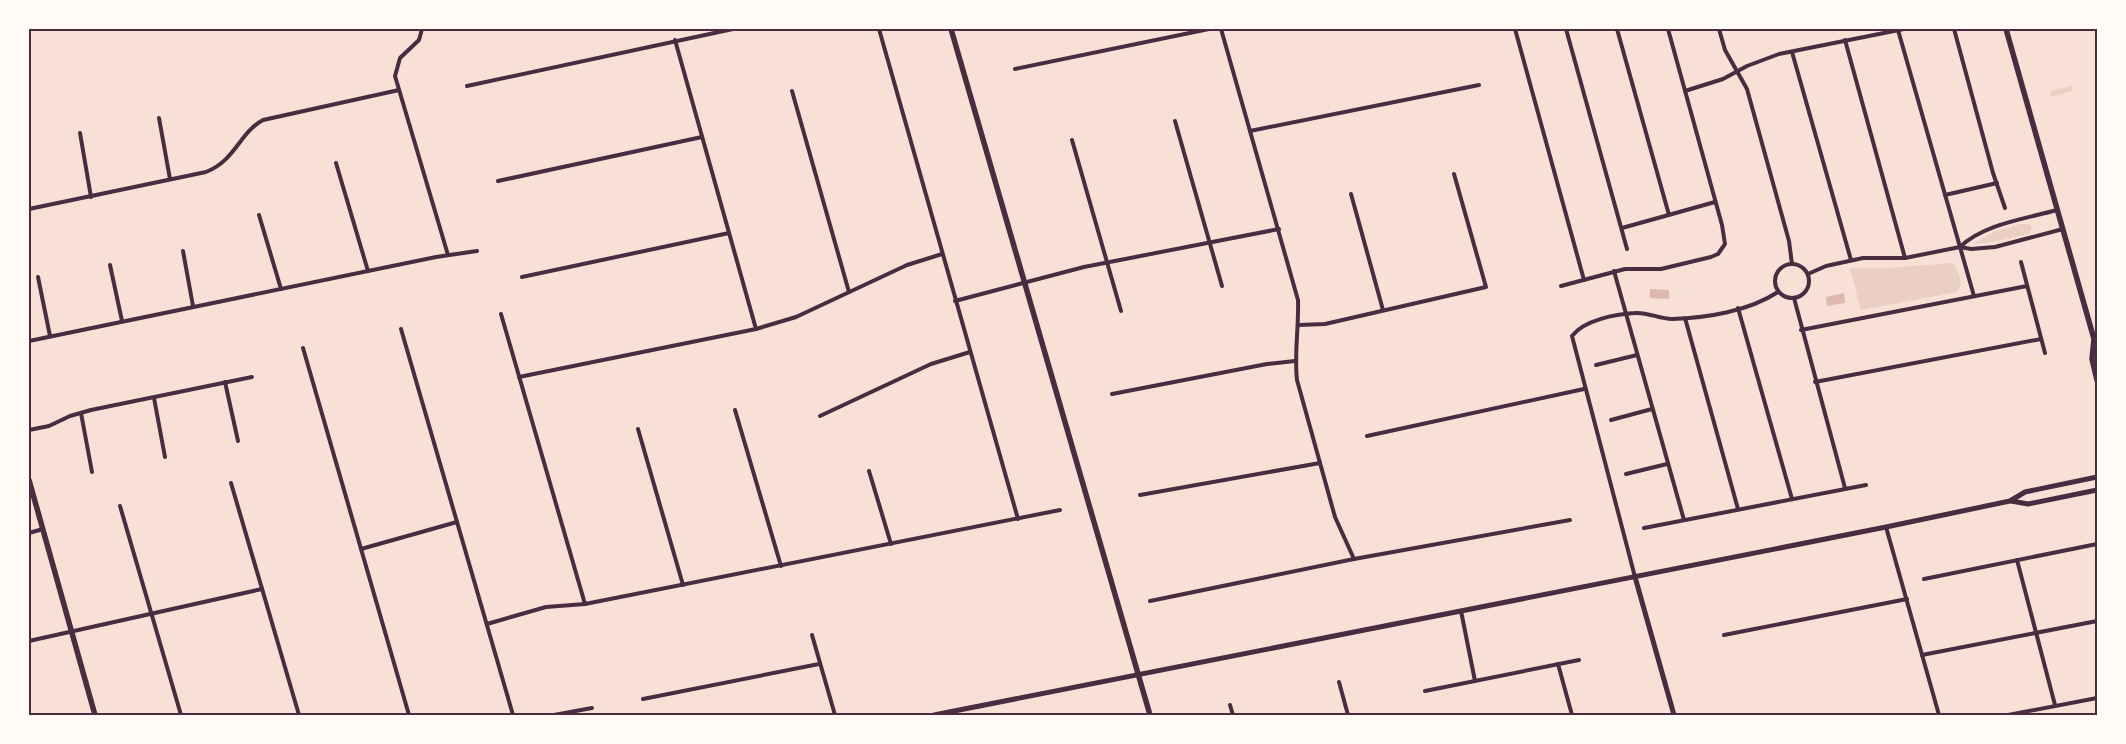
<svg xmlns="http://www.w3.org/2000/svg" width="2126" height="744" viewBox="0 0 2126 744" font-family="'Work Sans',sans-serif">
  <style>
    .green { fill: #ebcfc5 }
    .water { fill: #dcb8b0 }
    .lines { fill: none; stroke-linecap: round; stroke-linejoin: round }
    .minor { stroke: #4a2c40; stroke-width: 4 }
    .tertiary { stroke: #4a2c40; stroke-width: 5 }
    .secondary { stroke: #4a2c40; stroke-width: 5.5 }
    .neatline { fill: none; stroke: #4a2c40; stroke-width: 2 }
  </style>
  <rect width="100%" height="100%" fill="#f7e1d7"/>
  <!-- green -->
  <g class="green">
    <path d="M2071,86L2073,88L2072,91L2053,96L2050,94L2051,91Z"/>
    <path d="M2020,224H2029L2032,228L2030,233C2010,239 1991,243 1972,244L1994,232Z"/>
    <path d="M1950,263L1955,265C1959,275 1964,283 1957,292L1861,310L1850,268H1888Z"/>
  </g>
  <!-- water -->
  <g class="water">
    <path d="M1650,289L1669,290V299L1650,298Z"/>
    <path d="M1844,293L1845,303L1827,306L1826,297Z"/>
  </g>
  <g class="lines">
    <!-- minor -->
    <g class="minor">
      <path d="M422,29L419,40L400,58L395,76L448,255"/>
      <path d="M879,29L1018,519"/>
      <path d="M1221,29L1298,300C1299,327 1294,353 1297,380L1335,517L1354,559"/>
      <path d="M1515,29L1584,280"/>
      <path d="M1566,29L1627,249"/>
      <path d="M1617,29L1669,215"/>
      <path d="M1719,29L1725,50L1747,89L1789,241L1792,264"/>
      <path d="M1954,29L1993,173L2005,208"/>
      <path d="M1898,30L1974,296"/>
      <path d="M675,40L756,329"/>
      <path d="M1845,40L1905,258"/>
      <path d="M1792,52L1851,260"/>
      <path d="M1015,69L1209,29"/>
      <path d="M467,86L733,29"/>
      <path d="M792,91L849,292"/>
      <path d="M1685,91L1723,79L1747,66L1779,54L1904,29"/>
      <path d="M159,118L170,179"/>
      <path d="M1175,121L1222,286"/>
      <path d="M1250,131L1479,85"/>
      <path d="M80,133L91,197"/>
      <path d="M1072,140L1121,311"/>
      <path d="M336,163L368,271"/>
      <path d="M498,181L702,137"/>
      <path d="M1351,194L1383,310"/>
      <path d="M1945,195L1997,183"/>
      <path d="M29,209L206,172C236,160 239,133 263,120L399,90"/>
      <path d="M259,215L281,289"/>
      <path d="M1622,228L1715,202"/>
      <path d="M1960,247C1984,224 2025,219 2057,210"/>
      <path d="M183,251L193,306"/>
      <path d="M2021,262L2045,353"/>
      <circle cx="1792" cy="281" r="17"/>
      <path d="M110,265L122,321"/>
      <path d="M1614,271L1684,520"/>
      <path d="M1808,274L1826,266L1863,258H1905L1960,247L1971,249L1995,247L2063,229"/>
      <path d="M38,277L50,336"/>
      <path d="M522,277L729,233"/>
      <path d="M1561,286L1625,269H1661L1711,257L1718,254L1725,244L1722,225L1668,29"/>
      <path d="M1794,298L1845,488"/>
      <path d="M955,301L1084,267L1279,229"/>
      <path d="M1738,308L1792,499"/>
      <path d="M501,314L585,604"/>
      <path d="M1685,318L1738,509"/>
      <path d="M1299,325L1325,324L1486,287L1454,174"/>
      <path d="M401,329L513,715"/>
      <path d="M1801,330L2027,286"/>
      <path d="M29,341L436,257L477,251"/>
      <path d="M303,348L409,715"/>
      <path d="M1596,365L1637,355"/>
      <path d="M519,377L756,329L796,317L907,265L942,254"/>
      <path d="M225,382L238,441"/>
      <path d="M1815,382L2041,339"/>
      <path d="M1112,394L1267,364L1295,361"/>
      <path d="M154,398L165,457"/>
      <path d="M735,410L781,566"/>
      <path d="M81,413L92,472"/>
      <path d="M820,416L931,364L970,352"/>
      <path d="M1611,420L1652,409"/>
      <path d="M638,429L683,585"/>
      <path d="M29,430L49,426L70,416L91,410L252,377"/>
      <path d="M1367,436L1584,389"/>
      <path d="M869,471L891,544"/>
      <path d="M1626,474L1667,464"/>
      <path d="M231,483L299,715"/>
      <path d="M1140,495L1320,463"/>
      <path d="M120,506L181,715"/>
      <path d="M1886,527L1939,715"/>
      <path d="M1644,528L1866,485"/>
      <path d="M29,533L43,529"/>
      <path d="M361,549L457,522"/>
      <path d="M2017,560L2055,705"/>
      <path d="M1635,577L1572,336C1584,320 1616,314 1635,313C1648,312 1659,319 1672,319C1707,318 1749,311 1778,292"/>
      <path d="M1924,579L2097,544"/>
      <path d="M1150,601L1354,559L1570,520"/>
      <path d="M1461,611L1475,681"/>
      <path d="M487,624L546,607L585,604L1060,510"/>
      <path d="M812,635L835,715"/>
      <path d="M1724,635L1907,599"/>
      <path d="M29,641L262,589"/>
      <path d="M1922,655L2097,621"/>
      <path d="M1558,664L1572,715"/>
      <path d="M1339,682L1348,715"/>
      <path d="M1425,691L1579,660"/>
      <path d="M643,699L819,664"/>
      <path d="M1230,705L1233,715"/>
      <path d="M554,715L592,708"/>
      <path d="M2008,715L2097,698"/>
    </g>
    <!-- tertiary -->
    <g class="tertiary">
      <path d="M2011,501L2028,504L2097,490"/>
      <path d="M1635,577L1674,715"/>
      <path d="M934,715L1886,527L2010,501L2025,492L2097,477"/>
    </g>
    <!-- secondary -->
    <g class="secondary">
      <path d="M951,29L1150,715"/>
      <path d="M2006,29L2094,339L2092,359L2097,380"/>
      <path d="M29,480L95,715"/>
    </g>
  </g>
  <!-- border -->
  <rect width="2126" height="744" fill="none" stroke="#fffaf5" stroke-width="60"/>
  <rect x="30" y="30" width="2066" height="684" class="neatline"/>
</svg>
